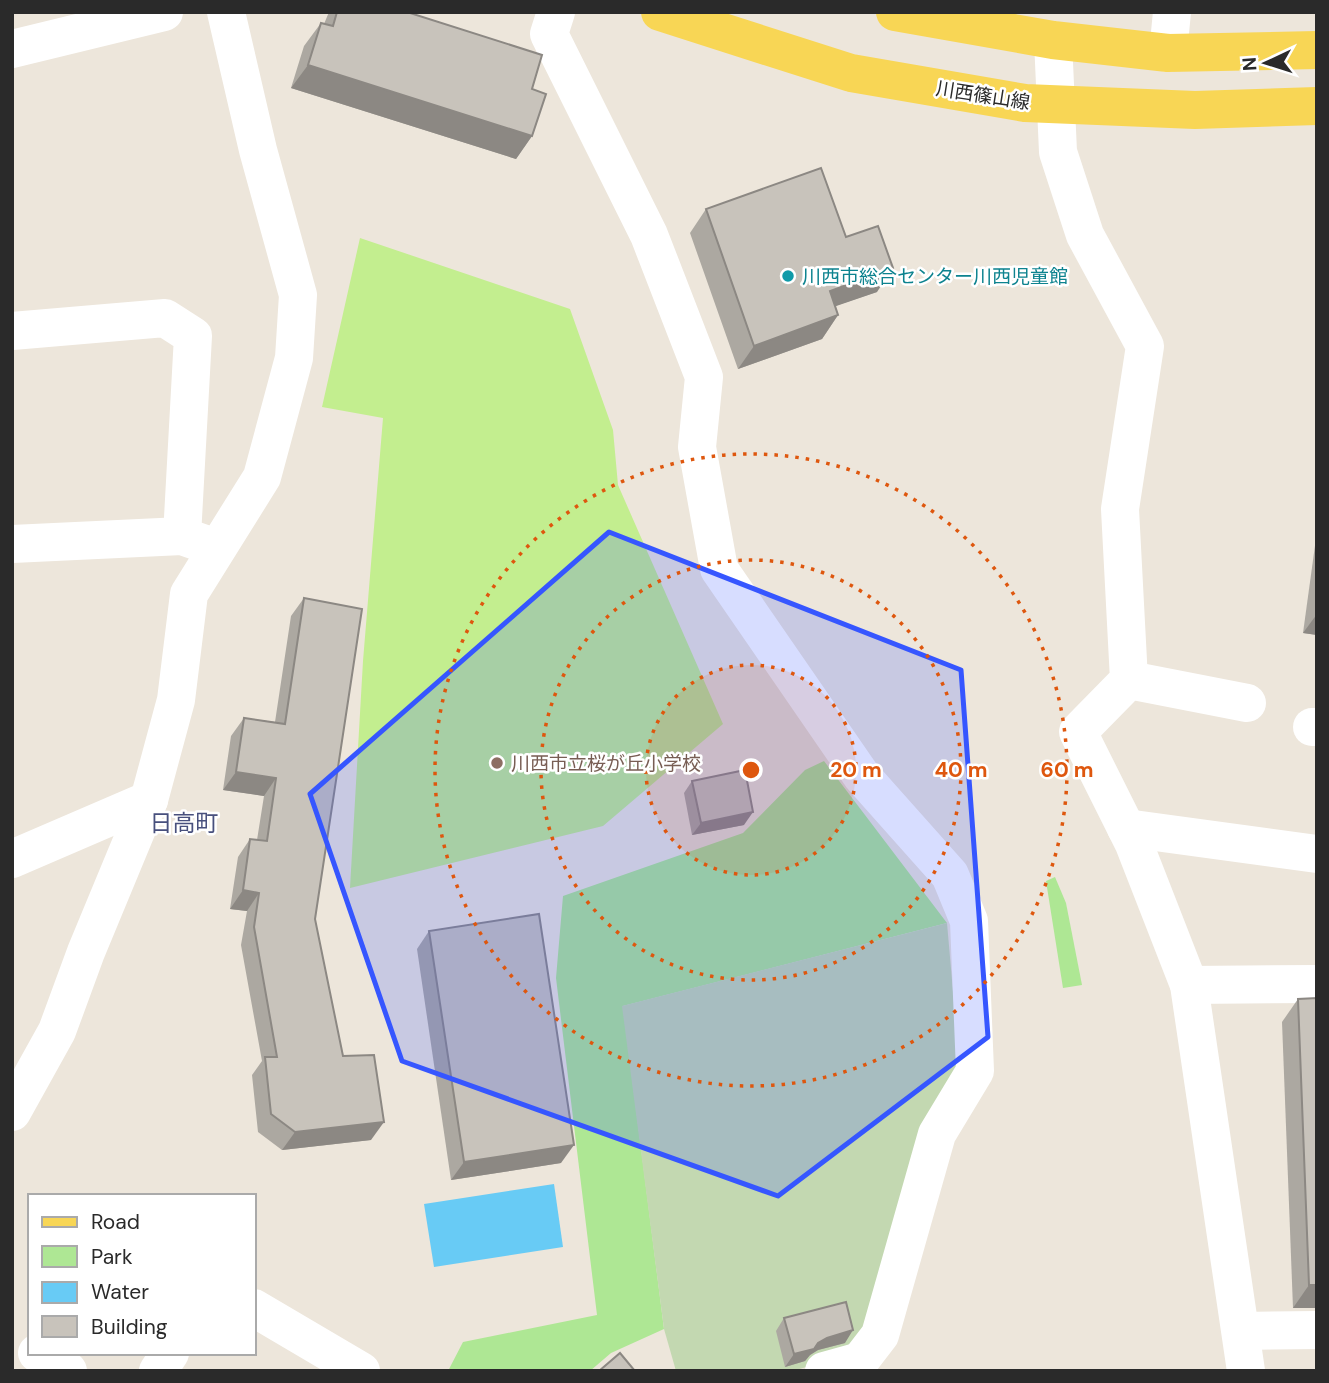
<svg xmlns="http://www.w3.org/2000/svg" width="1329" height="1383" viewBox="0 0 1329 1383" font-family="'DM Sans','Noto Sans JP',sans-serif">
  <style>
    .green { fill: #aee794 }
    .cemetery { fill: #c3d8b1 }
    .pitch { fill: #c3ee8f }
    .water { fill: #68cbf5 }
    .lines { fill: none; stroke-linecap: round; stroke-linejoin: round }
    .minor { stroke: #fff; stroke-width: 38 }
    .major { stroke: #f8d655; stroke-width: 38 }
    .wall { fill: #aca8a1 }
    .shaded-wall { fill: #8c8883 }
    .building { fill: #c8c3bb; stroke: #8c8883; stroke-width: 2 }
    .marked { fill: #3656ff; fill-opacity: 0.2; stroke: #3656ff; stroke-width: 5; stroke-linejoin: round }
    .ring { fill: none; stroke: #de570e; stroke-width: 3.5; stroke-dasharray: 3.5 7 }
    .culture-dot { fill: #0f9aa8; stroke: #fff; stroke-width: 2.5 }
    .education-dot { fill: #8d6e63; stroke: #fff; stroke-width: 2.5 }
    .labels { text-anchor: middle; stroke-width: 5; stroke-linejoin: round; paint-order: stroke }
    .street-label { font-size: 19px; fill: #2a2a2a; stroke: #fff }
    .culture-label { font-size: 19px; fill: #0d838f; stroke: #fff; text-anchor: start }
    .education-label { font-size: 19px; fill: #785e54; stroke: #fff; text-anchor: start }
    .quarter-label { font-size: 23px; fill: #48507d; stroke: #fff }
    .centre { fill: #de570e; stroke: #fff; stroke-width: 3.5 }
    .ring-label { font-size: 21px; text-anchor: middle; font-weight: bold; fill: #de570e; stroke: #fff; stroke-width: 5; stroke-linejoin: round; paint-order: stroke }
  </style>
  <rect width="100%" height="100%" fill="#ede6db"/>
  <!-- green -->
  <g class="green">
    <path d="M824,761L947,923L623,1006L664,1329L611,1353L590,1371H448L463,1342L597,1315L556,978L563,896L743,833L805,770Z"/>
    <path d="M1055,877L1066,903L1082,985L1063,988L1046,881Z"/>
  </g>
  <!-- cemetery -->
  <path class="cemetery" d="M947,923L959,1060L878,1325L850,1355L792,1371H676L664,1329L622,1006Z"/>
  <!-- pitch -->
  <path class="pitch" d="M360,238L570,309L613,430L618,485L723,724L603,826L350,888L363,661L383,418L322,407Z"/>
  <!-- water -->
  <path class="water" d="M554,1184L563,1247L434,1267L424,1204Z"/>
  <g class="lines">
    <!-- minor -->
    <g class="minor">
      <path d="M556,12L549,34L649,235L704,377L697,447L719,569L861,775L950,875L969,921L975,1071L937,1134L880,1335L860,1361L858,1371"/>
      <path d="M1053,40L1058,152L1085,235L1145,346L1120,509L1129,680L1078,732L1134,844L1189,985L1246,1371"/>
      <path d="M12,49L164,12"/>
      <path d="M1168,53L1172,12"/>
      <path d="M12,331L165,318L193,336L182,536"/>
      <path d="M12,544L182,536L205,544"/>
      <path d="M1129,680L1247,703"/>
      <path d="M1312,727H1317"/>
      <path d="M1126,828L1317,854"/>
      <path d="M12,859L149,800"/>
      <path d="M1189,985L1317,984"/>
      <path d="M12,1112L57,1031L86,952L149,800L176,700L189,594L262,477L294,358L298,295L258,150L226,12"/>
      <path d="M254,1308L361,1371"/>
      <path d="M1241,1331L1317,1330"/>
      <path d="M37,1353L68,1371"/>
      <path d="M158,1371L170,1353"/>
      <path d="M824,1371L860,1361"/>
    </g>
    <!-- major -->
    <g class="major">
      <path d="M660,12L851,73L1025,103L1195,110L1317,106"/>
      <path d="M895,12L1053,40L1168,53L1317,50"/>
    </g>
  </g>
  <!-- wall -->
  <g class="wall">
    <path d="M329,12H407L532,89V136L516,159L291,88L304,46L321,23L324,24Z"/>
    <path d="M706,209L846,237L877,292L835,306L838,315L822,339L738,369L690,233Z"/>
    <path d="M1317,531V635L1303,633Z"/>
    <path d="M304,598L315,919L343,1056L371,1140L282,1150L258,1132L252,1075L262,1061L241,945L247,911L230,909L238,857L250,839L257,840L264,796L223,790L231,736L244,718L275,722L291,616Z"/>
    <path d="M692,781L744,825L692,835L684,793Z"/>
    <path d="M429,931L561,1163L451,1180L417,949Z"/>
    <path d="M1317,998V1308H1293L1282,1022L1298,999Z"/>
    <path d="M784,1318L845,1343L818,1350L810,1355L805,1361L785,1367L776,1331Z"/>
  </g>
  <!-- shaded-wall -->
  <g class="shaded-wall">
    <path d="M308,65L532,136L516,159L291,88Z"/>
    <path d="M893,268L877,292L813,314L830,291Z"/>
    <path d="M838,315L822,339L738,369L754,346Z"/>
    <path d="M1317,614V635L1303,633Z"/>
    <path d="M236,772L276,778L264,796L223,790Z"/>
    <path d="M753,812L744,825L692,835L701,823Z"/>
    <path d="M243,890L259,893L247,911L230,909Z"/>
    <path d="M384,1122L371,1140L282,1150L295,1132Z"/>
    <path d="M574,1145L561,1163L451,1180L464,1162Z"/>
    <path d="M1309,1285H1317V1308H1293Z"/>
    <path d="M853,1330L845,1343L818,1350L810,1355L805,1361L785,1367L794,1354L827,1338Z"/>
  </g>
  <!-- building -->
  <g class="building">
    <path d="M337,12H407L542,55L532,89L546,94L532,136L308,65L321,23L333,26Z"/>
    <path d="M821,168L846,237L878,226L893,268L830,291L838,315L754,346L706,209Z"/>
    <path d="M304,598L362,609L315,919L343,1056L374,1055L384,1122L295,1132L271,1114L265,1057H277L254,927L259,893L243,890L250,839L267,841L276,778L236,772L244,718L285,724Z"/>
    <path d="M745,770L753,812L701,823L692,781Z"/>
    <path d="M539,914L574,1145L464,1162L429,931Z"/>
    <path d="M1317,998V1285H1309L1298,999Z"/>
    <path d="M846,1302L853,1330L827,1338L818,1343L814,1349L794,1354L784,1318Z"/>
    <path d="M620,1353L635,1371H599Z"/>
  </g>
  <!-- marked area -->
  <path class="marked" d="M609,532L961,670L988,1037L778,1196L402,1061L310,794Z"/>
  <!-- distance rings -->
  <circle cx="751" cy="770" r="105" fill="#de570e" fill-opacity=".12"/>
  <g class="ring">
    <circle cx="751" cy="770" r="105"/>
    <circle cx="751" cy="770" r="210"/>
    <circle cx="751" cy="770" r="316"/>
  </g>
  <!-- markers -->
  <circle class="culture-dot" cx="788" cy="276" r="7"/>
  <circle class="education-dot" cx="497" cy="763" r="7"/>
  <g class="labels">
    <!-- street labels -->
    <g class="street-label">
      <text transform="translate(983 95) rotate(9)" y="7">川西篠山線</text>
    </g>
    <!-- culture labels -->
    <g class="culture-label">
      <text x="802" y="283">川西市総合センター川西児童館</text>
    </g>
    <!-- education labels -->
    <g class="education-label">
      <text x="511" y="770">川西市立桜が丘小学校</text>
    </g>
    <!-- quarter labels -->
    <g class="quarter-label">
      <text x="184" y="831">日高町</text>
    </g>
  </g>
  <circle cx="751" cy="770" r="10" class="centre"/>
  <g class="ring-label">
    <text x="856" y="777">20 m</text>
    <text x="961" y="777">40 m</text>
    <text x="1067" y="777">60 m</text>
  </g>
  <!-- border -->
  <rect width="1329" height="1383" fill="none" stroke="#2a2a2a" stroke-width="28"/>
  <!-- legend -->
  <rect x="28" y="1194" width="228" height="161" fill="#ffffff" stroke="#aaaaaa" stroke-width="2"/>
  <rect x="42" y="1217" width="35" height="10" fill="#f8d655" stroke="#aaaaaa" stroke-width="2"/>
  <text x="91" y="1229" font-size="21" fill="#2a2a2a">Road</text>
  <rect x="42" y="1246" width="35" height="21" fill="#aee794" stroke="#aaaaaa" stroke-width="2"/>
  <text x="91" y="1264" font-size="21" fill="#2a2a2a">Park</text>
  <rect x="42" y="1282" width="35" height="21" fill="#68cbf5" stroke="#aaaaaa" stroke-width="2"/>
  <text x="91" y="1299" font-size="21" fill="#2a2a2a">Water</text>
  <rect x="42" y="1316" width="35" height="21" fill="#c8c3bb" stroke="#aaaaaa" stroke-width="2"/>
  <text x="91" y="1334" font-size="21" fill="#2a2a2a">Building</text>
  <!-- north arrow -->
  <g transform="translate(1266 63) rotate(266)" stroke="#ffffff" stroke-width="5" paint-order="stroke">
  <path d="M0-5L12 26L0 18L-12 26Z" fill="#2a2a2a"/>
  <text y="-10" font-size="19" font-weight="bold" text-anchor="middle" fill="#2a2a2a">N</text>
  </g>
</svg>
